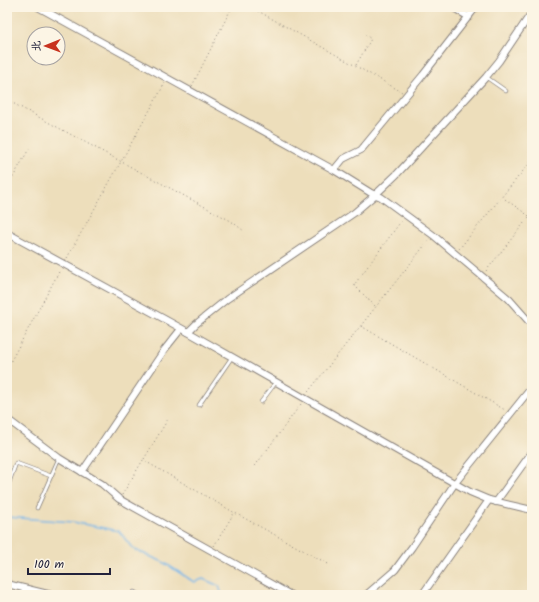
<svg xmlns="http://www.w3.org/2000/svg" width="539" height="602" viewBox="0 0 539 602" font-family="Kalam,'LXGW WenKai TC',sans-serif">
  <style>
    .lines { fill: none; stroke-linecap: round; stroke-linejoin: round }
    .stream { stroke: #75b6e9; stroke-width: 1.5 }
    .service-casing { stroke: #88807b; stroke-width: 4.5 }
    .minor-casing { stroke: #88807b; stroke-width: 8 }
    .path { stroke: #88807b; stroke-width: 1; stroke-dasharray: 1 3; stroke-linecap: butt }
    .service { stroke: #fff; stroke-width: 3 }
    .minor { stroke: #fff; stroke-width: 6 }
  </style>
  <rect width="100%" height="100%" fill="#fcf5e5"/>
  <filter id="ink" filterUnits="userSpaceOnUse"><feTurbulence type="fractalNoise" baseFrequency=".025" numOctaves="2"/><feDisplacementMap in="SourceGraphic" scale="8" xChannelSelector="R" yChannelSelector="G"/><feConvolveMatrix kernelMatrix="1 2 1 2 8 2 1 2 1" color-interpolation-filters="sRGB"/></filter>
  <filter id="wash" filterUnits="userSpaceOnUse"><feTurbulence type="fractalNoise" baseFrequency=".012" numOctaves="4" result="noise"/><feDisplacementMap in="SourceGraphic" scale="16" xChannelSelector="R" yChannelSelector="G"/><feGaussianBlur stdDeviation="0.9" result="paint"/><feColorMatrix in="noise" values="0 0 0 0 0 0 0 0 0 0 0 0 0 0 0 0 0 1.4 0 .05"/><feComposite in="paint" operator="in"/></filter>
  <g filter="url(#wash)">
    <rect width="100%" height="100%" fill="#eddebb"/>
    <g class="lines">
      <!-- stream -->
      <path class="stream" d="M7,517L73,522L119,531L133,549L163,562L194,582L203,579L219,586L222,595"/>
    </g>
  </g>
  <g filter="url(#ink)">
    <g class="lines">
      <!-- service casing -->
      <g class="service-casing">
        <g id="service">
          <path d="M486,77L506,91"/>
          <path d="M261,402L276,382"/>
          <path d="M199,405L232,357"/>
          <path d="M7,488L16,463L51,476"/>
          <path d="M37,508L59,458"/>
          <path d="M132,595L134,592L139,595"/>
        </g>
      </g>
      <!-- minor casing -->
      <g class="minor-casing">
        <g id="minor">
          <path d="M38,7L334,170L371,193L381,197L433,235L509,299L532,325"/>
          <path d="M452,7L469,17"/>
          <path d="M334,170L343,159L361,150L423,75L476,7"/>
          <path d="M7,233L188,332L470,492L489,500L532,510"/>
          <path d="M188,332L196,324L227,299L354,213L375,195L397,174L486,77L499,61L532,12"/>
          <path d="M7,419L59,458L102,484L119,499L291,595"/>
          <path d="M82,472L165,349L181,329"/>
          <path d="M496,502L532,452"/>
          <path d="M7,584L52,595"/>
          <path d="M366,595L395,570L412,547L455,483L532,387"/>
          <path d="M422,595L489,500"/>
        </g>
      </g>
      <!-- path -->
      <g class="path">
        <path d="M251,7L402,92"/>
        <path d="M356,65L371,39L364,34"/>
        <path d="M192,86L232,7"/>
        <path d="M7,100L231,221L244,231"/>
        <path d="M7,188L30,147"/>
        <path d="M502,197L532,218"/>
        <path d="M459,249L532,160"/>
        <path d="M67,258L165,83"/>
        <path d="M486,271L532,213"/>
        <path d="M375,306L354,285L402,220"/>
        <path d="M361,326L505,410"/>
        <path d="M7,368L60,270"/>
        <path d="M308,392L429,240"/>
        <path d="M144,459L168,419"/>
        <path d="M255,466L301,404"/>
        <path d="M122,495L143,460L235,513L330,565"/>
        <path d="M214,546L234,513"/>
      </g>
      <!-- service -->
      <use href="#service" class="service"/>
      <!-- minor -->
      <use href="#minor" class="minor"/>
    </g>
  </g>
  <!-- margin -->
  <rect width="539" height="602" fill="none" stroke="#fcf5e5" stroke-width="24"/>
  <!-- north arrow -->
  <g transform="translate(46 46) rotate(269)"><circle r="19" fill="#fcf5e5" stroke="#a5a1a1"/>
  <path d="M0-3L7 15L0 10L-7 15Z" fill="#c8321e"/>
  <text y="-6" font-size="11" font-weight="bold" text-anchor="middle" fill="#22223b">北</text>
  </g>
  <!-- scale -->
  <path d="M28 568v6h82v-6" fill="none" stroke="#22223b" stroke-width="2"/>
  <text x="34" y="568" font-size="12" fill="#22223b" stroke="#fcf5e5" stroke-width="3" paint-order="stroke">100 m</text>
</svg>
